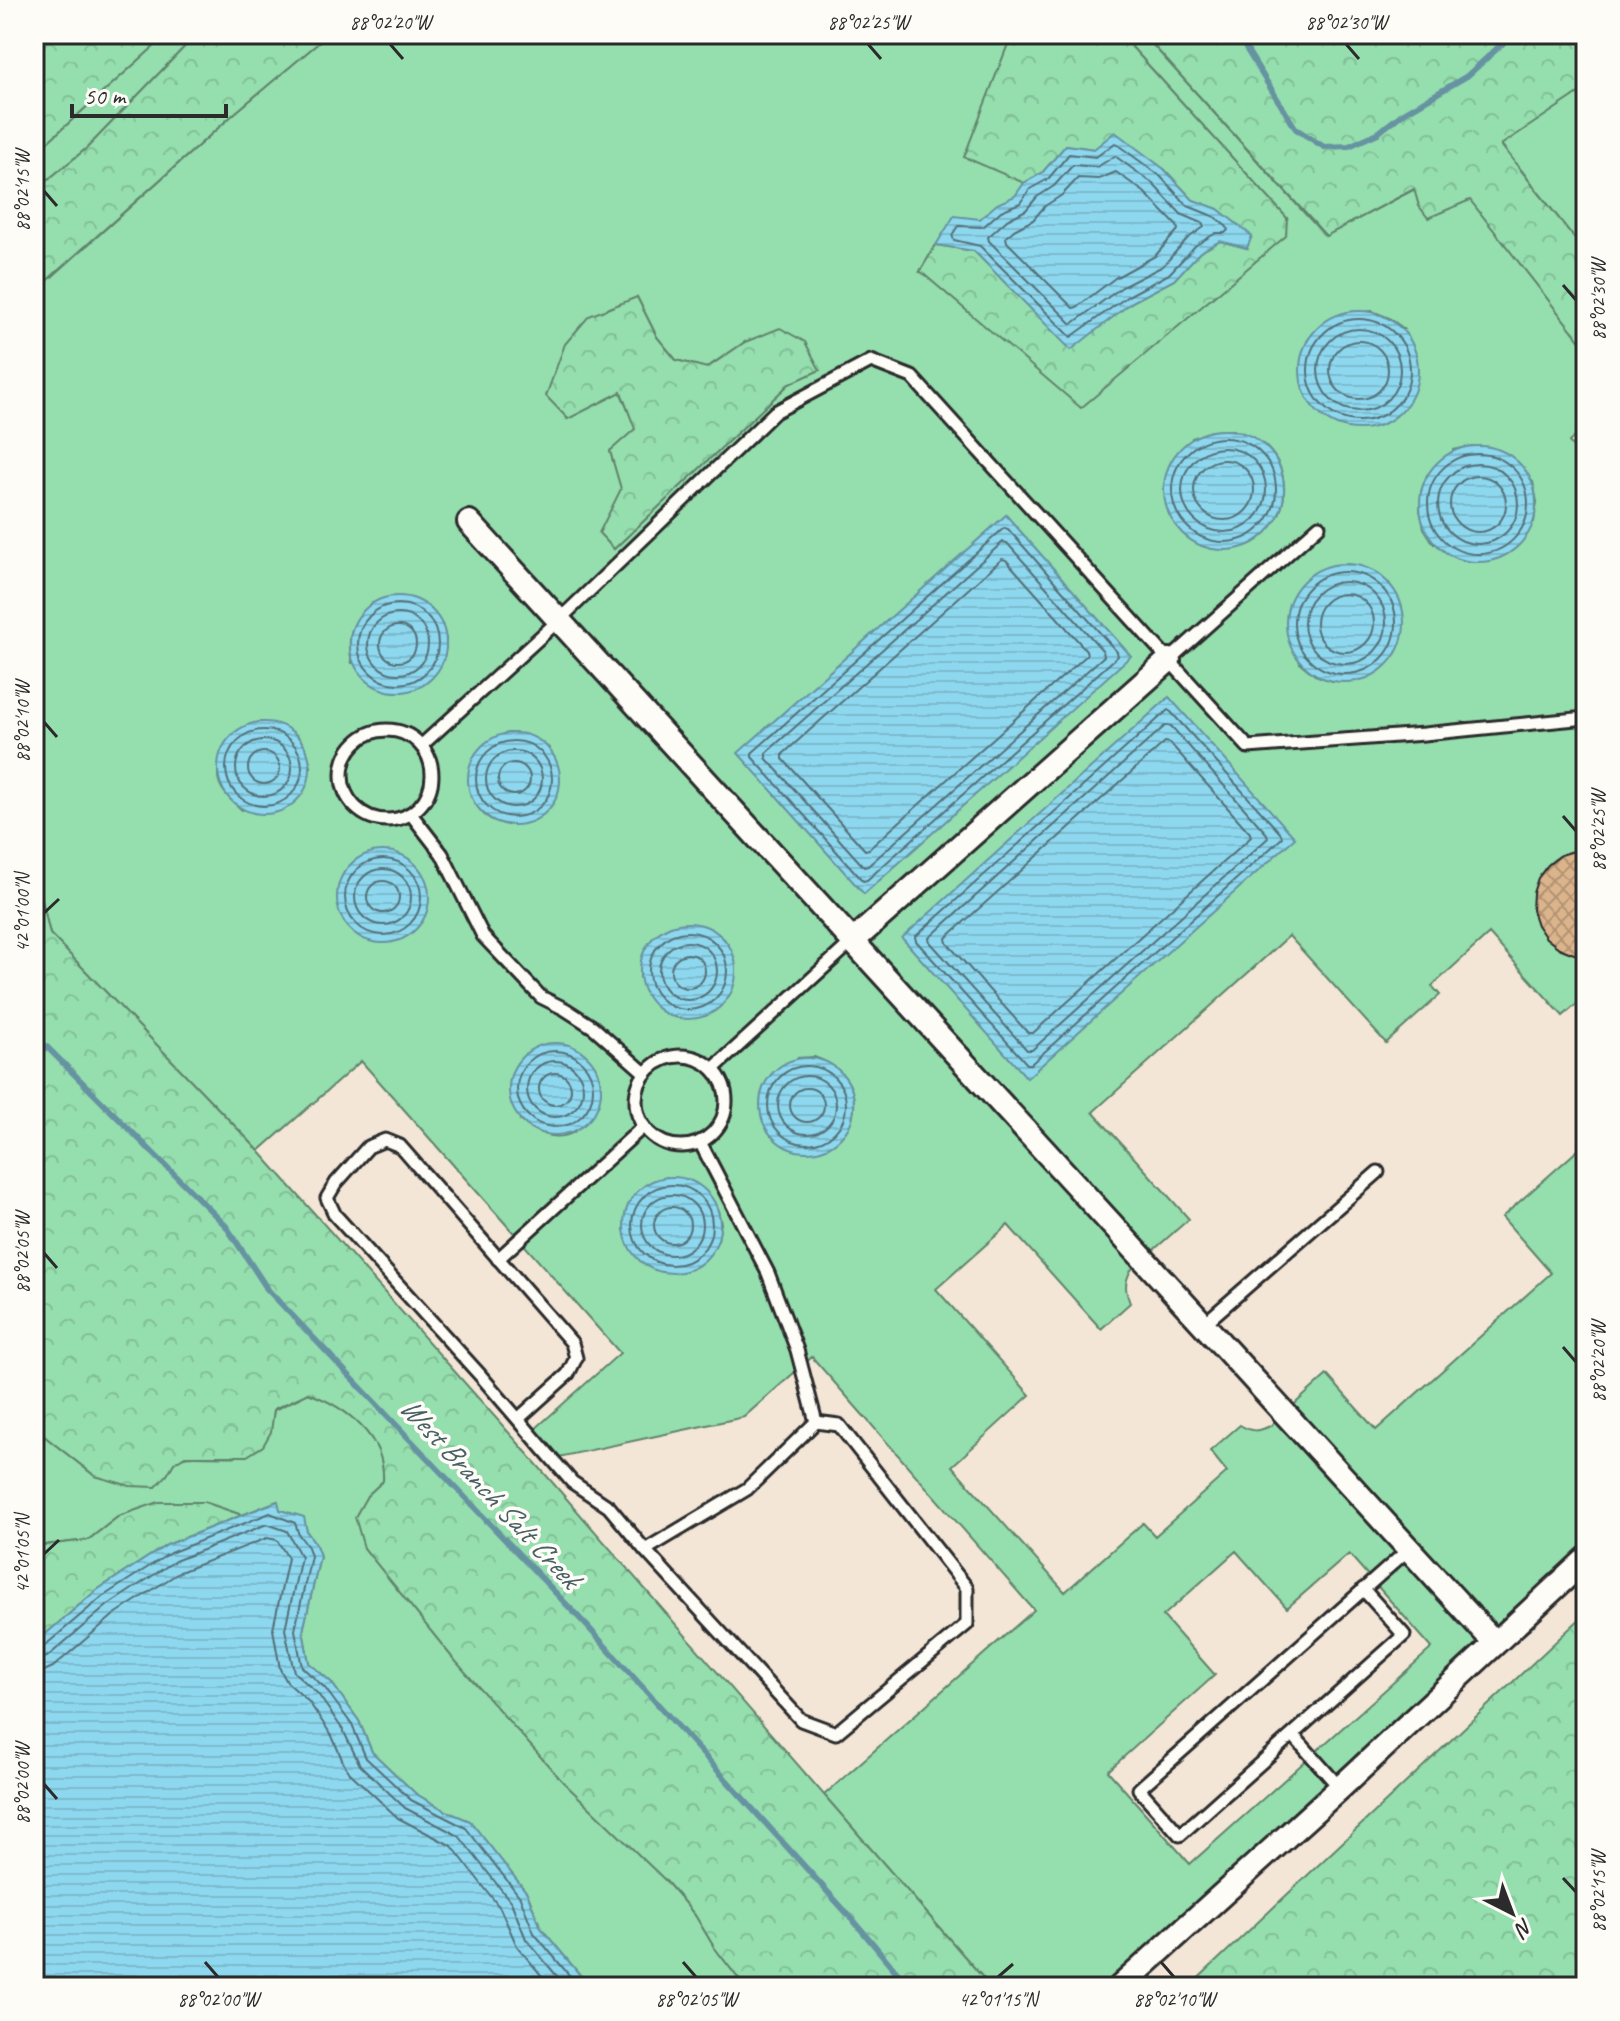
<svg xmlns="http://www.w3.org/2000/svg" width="1620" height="2021" viewBox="0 0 1620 2021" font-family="Caveat,sans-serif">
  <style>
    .grass { fill: #95deae; stroke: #60846c; stroke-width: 2; fill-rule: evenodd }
    .forest { fill: url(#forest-crowns); stroke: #60846c; stroke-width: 2 }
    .water { fill: url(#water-rules); stroke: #6693a1; stroke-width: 2 }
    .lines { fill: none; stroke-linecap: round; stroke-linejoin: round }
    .shore { stroke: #537079; stroke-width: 2 }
    .stream { stroke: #6693a1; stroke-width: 6 }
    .building { fill: url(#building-cross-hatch); stroke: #2b2b2b; stroke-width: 2 }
    .service-casing { stroke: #2b2b2b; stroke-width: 17 }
    .minor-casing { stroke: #2b2b2b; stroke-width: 28 }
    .service { stroke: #fdfcf7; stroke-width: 11 }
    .minor { stroke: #fdfcf7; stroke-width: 22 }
    .ticks { fill: none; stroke: #2b2b2b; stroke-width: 3 }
    .labels { text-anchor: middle; stroke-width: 7; stroke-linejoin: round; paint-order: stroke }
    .water-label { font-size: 30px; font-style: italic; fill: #495f66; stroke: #fdfcf7 }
    .neatline { fill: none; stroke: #2b2b2b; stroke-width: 3 }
    .ticks-label { font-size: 20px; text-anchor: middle; fill: #2b2b2b }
  </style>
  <defs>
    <pattern id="forest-crowns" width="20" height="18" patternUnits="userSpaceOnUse" patternTransform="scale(2)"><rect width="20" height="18" fill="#95deae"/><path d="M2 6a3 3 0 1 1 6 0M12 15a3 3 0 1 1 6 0" fill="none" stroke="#81bf96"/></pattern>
    <pattern id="water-rules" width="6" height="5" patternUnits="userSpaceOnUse" patternTransform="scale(2)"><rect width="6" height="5" fill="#8ed8ef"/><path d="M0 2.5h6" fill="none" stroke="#7bbacd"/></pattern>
    <pattern id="building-cross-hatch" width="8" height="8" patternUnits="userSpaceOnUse" patternTransform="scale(2)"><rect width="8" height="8" fill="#dbb48c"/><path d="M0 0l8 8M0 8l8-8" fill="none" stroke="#b29373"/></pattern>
  </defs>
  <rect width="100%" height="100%" fill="#f3e6d7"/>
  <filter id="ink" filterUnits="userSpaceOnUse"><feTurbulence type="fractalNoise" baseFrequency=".0125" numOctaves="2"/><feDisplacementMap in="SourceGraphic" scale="16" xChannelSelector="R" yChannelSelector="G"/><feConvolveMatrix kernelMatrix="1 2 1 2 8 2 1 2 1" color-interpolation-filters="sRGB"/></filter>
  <g filter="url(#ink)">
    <!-- grass -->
    <g class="grass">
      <path d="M168,34H197L87,148L34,191V154Z"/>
      <path d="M329,34H1012L965,157L1164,169L936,245L920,272L1287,218L1120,34H1143L1325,236L1415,189L1419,206L1470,199L1586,348V427L1569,442L1586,462V850C1518,850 1514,951 1586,955V996L1563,1016L1489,934L1432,986L1440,995L1386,1043L1289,936L1093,1112L1189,1219L1131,1270C1124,1283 1125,1290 1130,1303L1101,1329L1008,1225L936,1289L1030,1395L952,1466L1065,1592L1143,1523L1155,1536L1227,1472L1210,1451L1240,1425C1251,1432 1258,1432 1270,1426L1327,1375L1376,1430L1551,1273L1502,1217L1578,1150L1586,1159V1544L1104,1987H991L824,1795L1034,1610L812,1357L744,1417L559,1457L535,1429L620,1353L361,1061L259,1151L50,934L34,867V293L236,112ZM637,297L657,337L676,360L706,368L745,342L819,370L789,384L614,549L600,533L622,489L610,451L636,429L620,391L568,418ZM1372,311L1389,318L1404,329L1308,340C1329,313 1339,315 1372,311ZM1232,430C1246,434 1260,439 1270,451C1288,472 1289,504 1272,526C1266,533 1257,543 1247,545C1240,547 1230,544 1222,544C1189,542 1186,542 1168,512L1192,438L1212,431ZM1472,446L1490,447L1533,482L1537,502L1534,522L1434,544L1424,528L1420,510L1421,492L1427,475L1454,450ZM1389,583C1405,608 1407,625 1396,653L1332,681L1315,675L1300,663ZM372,603L442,624L446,639L445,654L352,663C346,635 351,622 372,603ZM260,722C293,729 303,731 311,767L242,810C232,801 217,789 218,773C218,768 223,760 225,755C234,733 236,728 260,722ZM509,733C526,734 536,738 549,748L507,825C498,822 486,819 480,810C477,807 476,803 475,799C460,766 476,742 509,733ZM698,925L712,930L724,939L640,977C641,957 649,933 671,927C679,925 689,925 698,925ZM814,1057C896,1085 837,1189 771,1136L797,1058ZM597,1070C604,1094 601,1099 586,1117C583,1121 578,1129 574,1132C556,1143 534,1132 520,1120ZM667,1177L717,1207L721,1223L718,1240L624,1230C626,1199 638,1185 667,1177ZM1236,1551L1287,1608L1349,1554L1432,1648L1190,1864L1108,1771L1215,1675L1163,1616Z"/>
      <path d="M1586,88V253L1501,144Z"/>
      <path d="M309,1393C347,1407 386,1436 383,1481L367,1496L666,1881L695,1915L714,1947L745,1987H590L541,1928L527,1893L470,1821L448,1812L416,1794L372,1752L359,1721L331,1682L309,1663L303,1631L320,1556L315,1543L307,1532L303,1517L280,1510L277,1501L242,1515L204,1502L119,1516L88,1540L36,1546L34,1549V1428L95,1476L167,1475C169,1471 171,1467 173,1464C180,1456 188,1456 196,1456C242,1456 266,1465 274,1410Z"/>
    </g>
    <!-- forest -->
    <g class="forest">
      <path d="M34,34H168L34,154Z"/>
      <path d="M197,34H329L236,112L34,292V191L87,148Z"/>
      <path d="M1012,34H1120L1287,218L1286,236L1081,408L920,271L936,245L974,251L1071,349L1132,302L1174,280L1200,252L1220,241L1247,248L1218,209L1193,200L1164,169L1094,149L1066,145L1042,173L1024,183L964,157Z"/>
      <path d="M1143,34H1586V88L1501,145L1586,253V348L1470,200L1428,218L1419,206L1414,189L1326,236Z"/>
      <path d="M637,297L657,337L676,360L707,368L745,342L780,328L805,342L820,370L789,384L614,549L599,533L621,489L610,451L635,429L621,392L568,419L546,396L565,344L589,316Z"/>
      <path d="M34,867L50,934L259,1151L519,1444L991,1987H745L714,1947L695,1915L666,1881L563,1782L451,1656L364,1548L355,1517L367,1496L383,1481C386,1437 346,1407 308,1393L274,1409L271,1432L263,1446L247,1456H185L174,1463L167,1475L156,1487L130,1486L95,1476L34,1428Z"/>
      <path d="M159,1502H204L242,1515L167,1545L97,1590L34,1644V1549L36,1546L88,1540L119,1516Z"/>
      <path d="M1586,1613V1987H1189Z"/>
    </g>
    <!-- water -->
    <g class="water">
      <path d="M1115,132L1164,169L1193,200L1218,209L1252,236L1247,248L1220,241L1200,252L1174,280L1132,302L1071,350L974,251L936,245L954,216L980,219L997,204L1015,196L1024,183L1042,173L1066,145L1094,149Z"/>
      <circle cx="1359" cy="370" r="59"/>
      <circle cx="1224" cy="490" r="60"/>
      <circle cx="1478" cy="504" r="58"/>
      <path d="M1006,515L1131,656L864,894L738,753Z"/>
      <circle cx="1345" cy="623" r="59"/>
      <circle cx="398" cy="644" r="48"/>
      <path d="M1169,697L1295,838L1027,1078L902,938Z"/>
      <circle cx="264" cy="768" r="46"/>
      <circle cx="514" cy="779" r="46"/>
      <circle cx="383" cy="897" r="46"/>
      <circle cx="688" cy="971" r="48"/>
      <circle cx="555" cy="1089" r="46"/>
      <circle cx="807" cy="1105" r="47"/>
      <circle cx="672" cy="1225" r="48"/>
      <path d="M278,1501L280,1510L304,1517L307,1532L315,1543L320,1556L303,1631L309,1663L331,1682L359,1721L372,1752L416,1794L448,1812L470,1821L527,1893L541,1928L590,1987H34V1644L97,1590L167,1545Z"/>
    </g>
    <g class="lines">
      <!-- shore -->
      <g class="shore">
        <path d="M1115,143L1159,175L1188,206L1215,217L1227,227L1228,230L1225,233H1216L1196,245L1169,274L1128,296L1071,337L980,246L954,240L952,235L958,226L983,227L1001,211L1020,203L1030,189L1048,179L1069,154L1096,157Z"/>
        <path d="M1115,156L1152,183L1181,214L1202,223L1204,227L1187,239L1163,266L1122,287L1072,324L989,241L988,237L1007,220L1026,210L1037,197L1054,186L1073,165L1097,167Z"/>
        <path d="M1116,172L1144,192L1177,226L1178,230L1155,256L1115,278L1077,307L1073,308L1007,242L1006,237L1014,230L1033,220L1045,206L1062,195L1078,178L1099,179Z"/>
        <circle cx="1359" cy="370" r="51"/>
        <circle cx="1359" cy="370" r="41"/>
        <circle cx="1359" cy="370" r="29"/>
        <circle cx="1224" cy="490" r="52"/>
        <circle cx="1224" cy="490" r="42"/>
        <circle cx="1478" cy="504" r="50"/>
        <circle cx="1224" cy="490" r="30"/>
        <circle cx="1478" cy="504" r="40"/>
        <circle cx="1478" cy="504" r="28"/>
        <path d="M1004,528L1008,529L1117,652L1118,656L867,880L863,881L752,757V753Z"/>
        <path d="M1003,542L1007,543L1103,651L1104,656L868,866L864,867L766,758V753Z"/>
        <path d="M1002,559L1006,560L1086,650L1087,655L869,849L865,850L783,759V754Z"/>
        <circle cx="1345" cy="623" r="51"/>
        <circle cx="1345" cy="623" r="41"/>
        <circle cx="1345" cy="623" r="29"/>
        <circle cx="398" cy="644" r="40"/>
        <circle cx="398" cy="644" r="30"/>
        <circle cx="398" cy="644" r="18"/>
        <path d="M1168,710L1171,712L1281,834L1282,838L1031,1064H1027L916,941L915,937Z"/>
        <path d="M1166,725L1171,726L1267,834L1268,838L1032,1050H1027L930,942L929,938Z"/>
        <circle cx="264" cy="768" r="38"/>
        <circle cx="264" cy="768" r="28"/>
        <circle cx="514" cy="779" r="38"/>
        <path d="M1165,742L1170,743L1250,833L1251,837L1033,1033H1028L947,943L946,938Z"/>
        <circle cx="514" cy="779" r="28"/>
        <circle cx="264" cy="768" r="16"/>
        <circle cx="514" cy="779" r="16"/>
        <circle cx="383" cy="897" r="38"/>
        <circle cx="383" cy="897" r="28"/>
        <circle cx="383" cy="897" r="16"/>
        <circle cx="688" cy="971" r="39"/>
        <circle cx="688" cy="971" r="29"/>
        <circle cx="688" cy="971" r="17"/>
        <circle cx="555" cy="1089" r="38"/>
        <circle cx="555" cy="1089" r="28"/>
        <circle cx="807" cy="1105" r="39"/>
        <circle cx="555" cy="1089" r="16"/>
        <circle cx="807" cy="1105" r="29"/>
        <circle cx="807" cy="1105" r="17"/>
        <circle cx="672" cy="1225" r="40"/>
        <circle cx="672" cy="1225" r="30"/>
        <circle cx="672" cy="1225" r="18"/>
        <path d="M34,1650L42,1648L102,1597L170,1553L270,1513L295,1523L299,1535L308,1547L311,1556L295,1630L302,1667L325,1688L352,1725L366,1758L411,1800L466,1828L520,1897L534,1933L579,1987"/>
        <path d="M34,1660L47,1657L108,1605L175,1561L267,1524L287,1531L301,1557L285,1629L294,1672L318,1694L343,1730L360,1765L405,1808L459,1836L511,1902L526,1939L566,1987"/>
        <path d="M34,1672L44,1671L53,1667L115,1614L180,1572L267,1538L277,1540L288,1558L273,1629L280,1669L287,1682L309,1702L332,1736L344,1764L350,1773L398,1818L452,1846L500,1908L517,1946L551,1987"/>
      </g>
      <!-- stream -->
      <g class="stream">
        <path d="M1237,34L1296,129L1324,147L1349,146L1378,133L1402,114L1467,76L1513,34"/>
        <path d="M34,42L43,34"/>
        <path d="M34,1034L226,1226L268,1290L588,1627L854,1921L909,1987"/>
      </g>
    </g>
    <!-- building -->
    <path class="building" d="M1577,850H1586V955L1574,954L1559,948L1546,938L1537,925L1532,910L1533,893L1538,878L1548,865L1561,855Z"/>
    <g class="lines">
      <!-- service casing -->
      <g class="service-casing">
        <g id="service">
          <path d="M1169,660L1319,526"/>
          <circle cx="387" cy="775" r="45"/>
          <path d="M422,745L559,620L775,412L871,361L912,377L1248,747L1424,734L1586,718"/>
          <path d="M411,814L442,854L483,936L541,997L565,1009L593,1027L645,1073"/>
          <circle cx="681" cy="1101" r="45"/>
          <path d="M713,1069L853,941"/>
          <path d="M498,1259L644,1126"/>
          <path d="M1204,1324L1378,1172"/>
          <path d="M518,1419L568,1374L576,1358L572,1343L400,1146L385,1140L368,1147L336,1183L327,1198L335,1215L480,1375L572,1482L609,1507L645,1550L747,1489L816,1422L797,1350L768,1273L700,1142"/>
          <path d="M645,1550L801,1720L836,1733L967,1624V1588L839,1425L816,1422"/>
          <path d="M1363,1589L1404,1635L1180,1835L1139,1789L1409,1549"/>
          <path d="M1293,1735L1340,1788"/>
        </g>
      </g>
      <!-- minor casing -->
      <g class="minor-casing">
        <g id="minor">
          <path d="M469,522L1494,1642"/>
          <path d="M853,941L1169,660"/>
          <path d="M1120,1987L1340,1788L1586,1559"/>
        </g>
      </g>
      <!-- service -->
      <use href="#service" class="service"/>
      <!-- minor -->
      <use href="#minor" class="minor"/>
    </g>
  </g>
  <!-- ticks -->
  <path class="ticks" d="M390,44L403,59M868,44L881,59M1346,44L1359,59M44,191L57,206M1563,285L1576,300M44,722L57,737M1563,816L1576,831M44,913L59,899M44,1253L57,1268M1563,1347L1576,1362M44,1554L59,1540M44,1784L57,1799M1563,1878L1576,1892M205,1962L218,1977M683,1962L696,1977M1161,1962L1174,1977M998,1977L1013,1964"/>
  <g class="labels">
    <!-- water labels -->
    <g class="water-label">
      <text transform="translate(490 1492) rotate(47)" y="10">West Branch Salt Creek</text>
    </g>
  </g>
  <!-- margin -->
  <rect width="1620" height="2021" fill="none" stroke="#fdfcf7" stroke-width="88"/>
  <!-- north arrow -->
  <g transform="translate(1512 1913) rotate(138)" stroke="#fdfcf7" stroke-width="6" paint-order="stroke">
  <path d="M0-6L14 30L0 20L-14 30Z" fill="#2b2b2b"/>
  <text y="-12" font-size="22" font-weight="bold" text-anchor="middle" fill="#2b2b2b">N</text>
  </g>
  <!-- scale -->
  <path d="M72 104v12h154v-12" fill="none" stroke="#2b2b2b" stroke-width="4"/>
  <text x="84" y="104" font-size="24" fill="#2b2b2b" stroke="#fdfcf7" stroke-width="6" paint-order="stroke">50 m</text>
  <rect x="44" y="44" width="1532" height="1933" class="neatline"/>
  <g class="ticks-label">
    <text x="390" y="29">88°02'20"W</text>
    <text x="868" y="29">88°02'25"W</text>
    <text x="1346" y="29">88°02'30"W</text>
    <text transform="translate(22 191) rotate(-90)" y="7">88°02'15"W</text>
    <text transform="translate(1598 300) rotate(-90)" y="7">88°02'30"W</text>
    <text transform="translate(22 722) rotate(-90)" y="7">88°02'10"W</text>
    <text transform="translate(1598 831) rotate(-90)" y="7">88°02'25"W</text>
    <text transform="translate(22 913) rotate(-90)" y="7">42°01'00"N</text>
    <text transform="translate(22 1253) rotate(-90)" y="7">88°02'05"W</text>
    <text transform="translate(1598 1362) rotate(-90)" y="7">88°02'20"W</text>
    <text transform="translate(22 1554) rotate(-90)" y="7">42°01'05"N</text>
    <text transform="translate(22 1784) rotate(-90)" y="7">88°02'00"W</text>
    <text transform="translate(1598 1892) rotate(-90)" y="7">88°02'15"W</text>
    <text x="218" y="2006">88°02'00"W</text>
    <text x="696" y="2006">88°02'05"W</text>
    <text x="998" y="2006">42°01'15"N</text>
    <text x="1174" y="2006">88°02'10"W</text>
  </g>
</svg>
